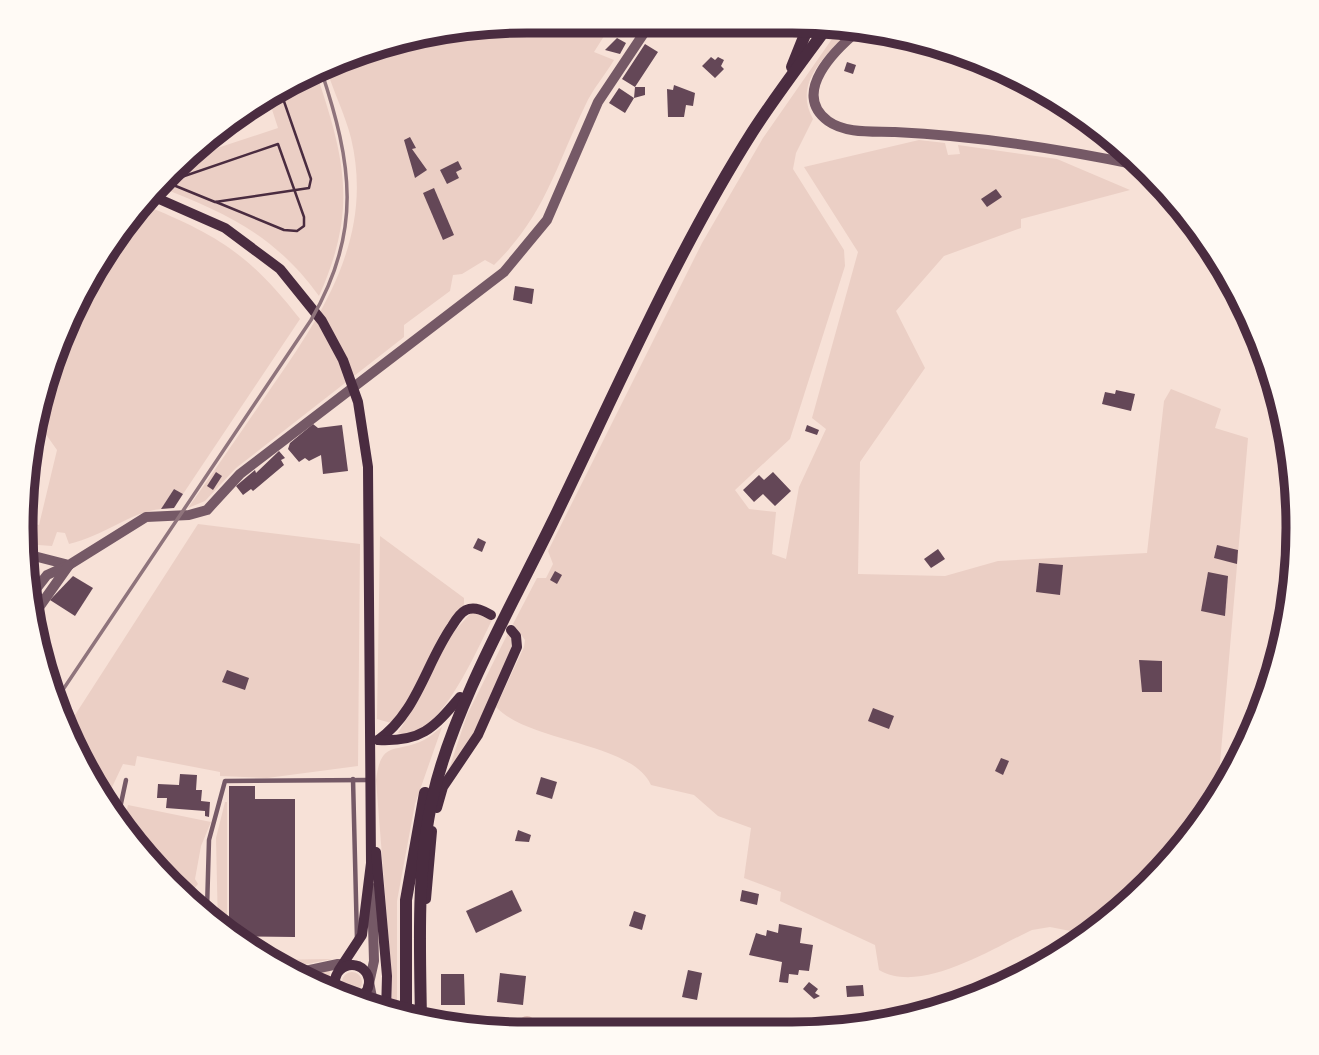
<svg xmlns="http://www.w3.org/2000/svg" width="1319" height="1055" viewBox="0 0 1319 1055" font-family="'Fira Sans',sans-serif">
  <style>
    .green { fill: #ebcfc5 }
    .water { fill: #dcb8b0 }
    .building { fill: #644757 }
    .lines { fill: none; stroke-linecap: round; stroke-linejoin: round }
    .path { stroke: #4a2c40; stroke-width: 2.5 }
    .service { stroke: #755966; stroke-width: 4.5 }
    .tertiary { stroke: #755966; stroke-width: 10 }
    .secondary { stroke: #4a2c40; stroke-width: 10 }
    .primary { stroke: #4a2c40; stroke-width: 12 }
    .rail { stroke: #8f747c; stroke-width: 3.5 }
    .rim { fill: none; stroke: #4a2c40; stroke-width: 9 }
  </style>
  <rect width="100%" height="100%" fill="#f7e1d7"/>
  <!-- green -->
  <g class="green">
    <path d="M527,21H578L606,33L594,52L614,60C605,75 592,90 585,106C555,168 545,215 494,265L485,260L462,274L453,275L450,291L404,325V337L236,468L205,501L188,508C215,470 241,432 267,394C321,316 375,239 351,138C345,114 333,91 326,67L397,38Z"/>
    <path d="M841,26L852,29C828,53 792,82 813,119L796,153L793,169L844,250L845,266L790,439L735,490L749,509L776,512L772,554L786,559L799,487L826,429L812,418L858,252L804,167L919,140L945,143L948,155L960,154L958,145L1057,159L1130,190L1021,219V228L944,256L896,311L925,368L860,462L858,574L945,576L998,561L1147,553L1164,401L1171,389L1221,409L1215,428L1248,438L1217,798L1173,861L1100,929L1091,935L1050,927L1032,930C993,948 921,995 879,970L875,945L780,901L781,892L744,878L751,828L718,816L694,795L651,785C632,742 530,743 496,707L524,647L525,640L513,624L537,578H546L553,564L548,551L702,243L763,138Z"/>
    <path d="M316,72C345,159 358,209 319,296C274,234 226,213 157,186L181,160L278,128L267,94Z"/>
    <path d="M142,204C218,235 249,254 300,319L183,494L174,489L161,509C130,512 104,536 69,544L65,533L57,532L52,546L25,544L24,521L39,525L57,450L35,419L38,396L89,274Z"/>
    <path d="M198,524L360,544L358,766L267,778L220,776V772L137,756L135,766L123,764L105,802L73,752L66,729Z"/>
    <path d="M380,536L464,598V604L440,635L406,707L391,723L377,719Z"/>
    <path d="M472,612L492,620C478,647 437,746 398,733L418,700L447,639Z"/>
    <path d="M508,633L512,638L511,651L473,735L448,772L467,715Z"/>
    <path d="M442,727L415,804L397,901V1017L392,1015V982L376,780C381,739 396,754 424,740C430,737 436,731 442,727Z"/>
    <path d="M225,802H227V934L218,928L216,838Z"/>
    <path d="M128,805L211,822L201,846L195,879L198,884L187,897L126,836L122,831Z"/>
    <path d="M332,959L283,969L268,960Z"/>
    <path d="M330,970L329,990L296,977Z"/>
    <circle cx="352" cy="982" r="10"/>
  </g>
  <!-- water -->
  <circle class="water" cx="527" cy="1024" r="8"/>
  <!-- building -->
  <g class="building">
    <path d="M617,38L626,43L620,54L605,50Z"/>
    <path d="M645,44L658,52L635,87H645V95L634,98L625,113L609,103L619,88L634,98L635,87L622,79Z"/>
    <path d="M711,57L715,60L718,57L724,60L721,66L724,69L715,78L702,66Z"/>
    <path d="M847,62L856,65L853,74L844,71Z"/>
    <path d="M674,85L695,93L693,106L686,105L684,117H668L667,89L673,90Z"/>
    <path d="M410,137L416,148L412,149L427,170L415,178L404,140Z"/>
    <path d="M458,161L462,169L456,172L459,178L447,184L440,170Z"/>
    <path d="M434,188L454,235L443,240L423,193Z"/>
    <path d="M996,189L1002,197L987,207L981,199Z"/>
    <path d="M515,286L534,289L532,304L513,300Z"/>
    <path d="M1116,390L1135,394L1131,411L1102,404L1105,392L1115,394Z"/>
    <path d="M313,424L318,428L342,425L348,471L323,474L321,455L309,461L305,458L299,462L288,449L290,443Z"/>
    <path d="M807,425L819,430L817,435L805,431Z"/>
    <path d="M279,451L285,458L281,460L284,465L253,491L251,489L243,495L236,486L255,470L256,473Z"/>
    <path d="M216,472L222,476L213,490L207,486Z"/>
    <path d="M773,472L791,491L775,506L763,494L754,502L743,490L759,475L764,480Z"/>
    <path d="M174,489L183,494L174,508L161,509Z"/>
    <path d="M478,538L486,542L482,552L473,548Z"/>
    <path d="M1217,545L1238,550L1237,564L1214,558Z"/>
    <path d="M938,549L945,559L931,568L924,559Z"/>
    <path d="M1039,563L1063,565L1060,595L1036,592Z"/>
    <path d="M555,571L562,575L557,584L550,580Z"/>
    <path d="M1208,572L1228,576L1225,616L1201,611Z"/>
    <path d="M73,576L93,588L75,616L50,600Z"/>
    <path d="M1139,660L1162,661V692H1142Z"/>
    <path d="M227,670L249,678L245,690L222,682Z"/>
    <path d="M873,708L894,716L889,729L868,721Z"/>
    <path d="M1001,758L1009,761L1003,775L995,771Z"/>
    <path d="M180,774L197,775L196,790H202L201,801L210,802L209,817L205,816V811L166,808L167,798H157L158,784L179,785Z"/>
    <path d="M541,777L557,782L552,799L536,794Z"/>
    <path d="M229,786H255V799H295V937L229,936Z"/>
    <path d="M518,830L531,835L529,842L515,841Z"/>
    <path d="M512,890L522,911L476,933L466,911Z"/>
    <path d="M742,890L759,894L757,905L740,901Z"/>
    <path d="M634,911L646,915L642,930L629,926Z"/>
    <path d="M779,924L802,928L800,943L813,945L809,971L799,970L798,975L789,974L788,983L779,982L782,962L749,955L756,933L766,936L767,930L778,933Z"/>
    <path d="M688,970L702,973L697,1000L682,997Z"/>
    <path d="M500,973L526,976L523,1005L497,1002Z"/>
    <path d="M441,974H464L465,1005H441Z"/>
    <path d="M809,982L818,989L815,993L820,996L814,999L803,989Z"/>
    <path d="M863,985L864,996L847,997L846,986Z"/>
  </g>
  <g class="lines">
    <!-- path -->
    <g class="path">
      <path d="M161,180L215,202L309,188L311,179L279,87"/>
      <path d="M167,182L278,144L304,217V226L297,231L284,230L216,202"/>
    </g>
    <!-- service -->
    <g class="service">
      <path d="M1292,465L1291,533L1295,548"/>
      <path d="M353,779L357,939"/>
      <path d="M117,822L126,780"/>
      <path d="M203,913L207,909L209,840L225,781L368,780"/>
    </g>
    <!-- tertiary -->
    <g class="tertiary">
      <path d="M859,30C836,49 790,93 828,121C846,134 874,131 895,132C979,136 1061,149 1143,166"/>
      <path d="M26,554L69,565L146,517L189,515L207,510L240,474L504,272L547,220L598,102L652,21"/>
      <path d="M29,598L47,575L69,565"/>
      <path d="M30,620L69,565"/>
      <path d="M291,974L338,964L352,965"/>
      <path d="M369,982L374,1008"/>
      <path d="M368,988L374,961L372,888"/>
    </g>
    <!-- secondary -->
    <g class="secondary">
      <path d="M150,195L225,228L280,269L322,321L343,360L358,402L368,467L371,863L362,935L339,970"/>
      <path d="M378,740C417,713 426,663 452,626C455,621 460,613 466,610C475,606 484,611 491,615"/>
      <path d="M378,740C421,742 433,729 460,697"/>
      <path d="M437,808L443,787L478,735L517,647L516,636L511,630"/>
      <path d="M376,852L387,976L386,1013"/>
      <path d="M426,899L432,831"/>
      <circle cx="352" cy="982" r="17"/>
    </g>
    <!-- primary -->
    <g class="primary">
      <path d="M792,67L810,22"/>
      <path d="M406,1018V900L425,793"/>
      <path d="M421,1021C420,946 416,869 433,796C453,708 512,605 552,523C615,394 676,252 753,131C777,94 804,59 830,23"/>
    </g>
    <!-- rail -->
    <path class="rail" d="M56,700L311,320C363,231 352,164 321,70"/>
  </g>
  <!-- crop -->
  <path d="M0 0H1319V1055H0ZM527 33H792A494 494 0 0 1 1286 527V528A494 494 0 0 1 792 1022H527A494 494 0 0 1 33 528V527A494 494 0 0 1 527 33Z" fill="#fffaf5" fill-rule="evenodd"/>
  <path class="rim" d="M527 33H792A494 494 0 0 1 1286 527V528A494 494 0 0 1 792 1022H527A494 494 0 0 1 33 528V527A494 494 0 0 1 527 33Z"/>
</svg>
